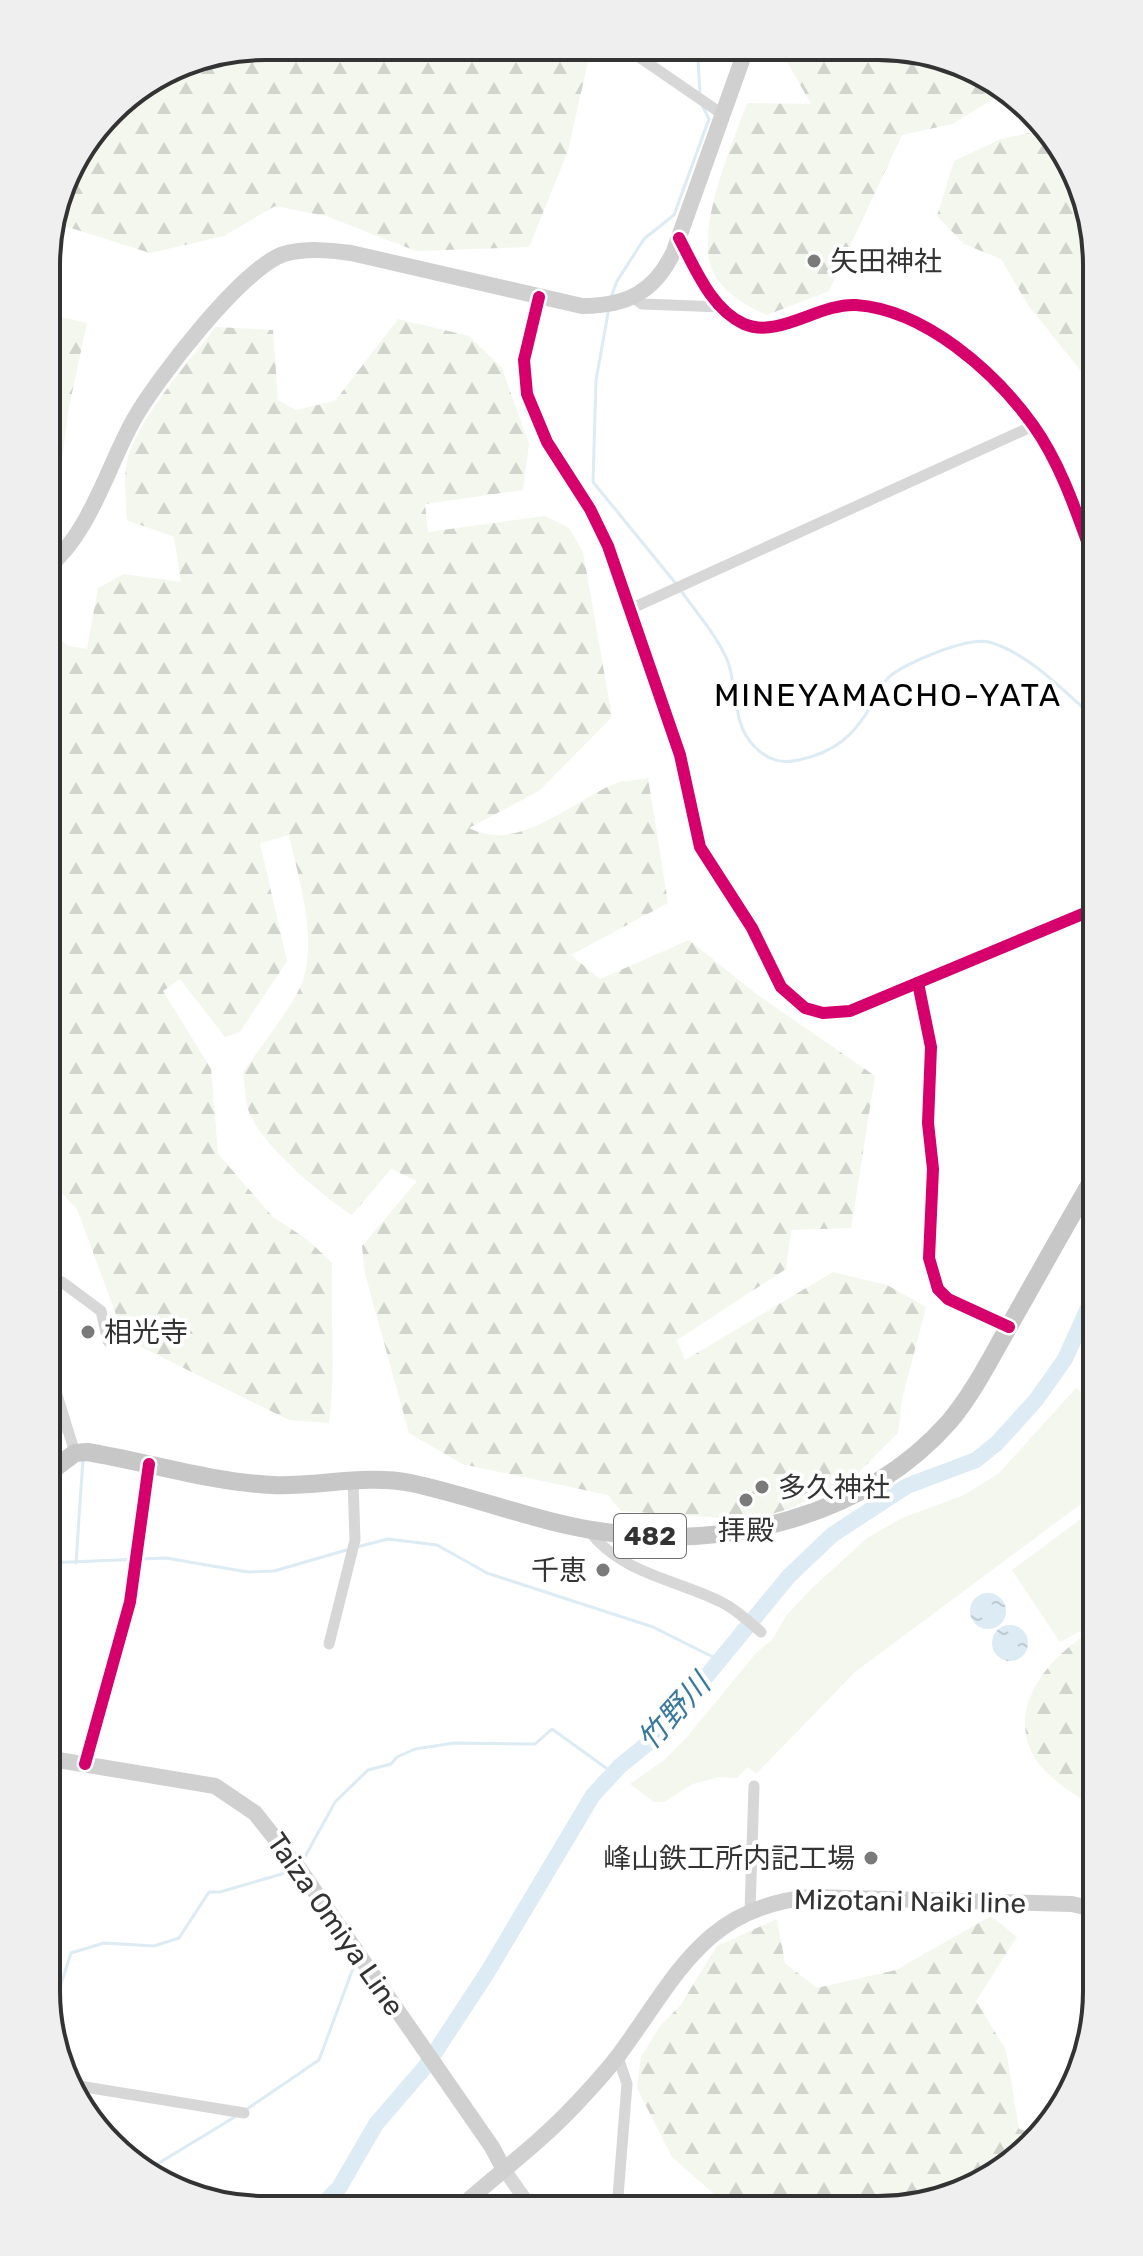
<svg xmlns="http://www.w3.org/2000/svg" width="1143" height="2256" viewBox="0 0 1143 2256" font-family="Rubik,'Noto Sans JP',sans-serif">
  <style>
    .green { fill: #f3f7ee }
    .forest { fill: url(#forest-firs) }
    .water { fill: url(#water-ripples) }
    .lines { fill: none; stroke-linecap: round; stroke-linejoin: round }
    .stream { stroke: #dcebf4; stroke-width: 3 }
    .river { stroke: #dcebf4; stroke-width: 16 }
    .minor { stroke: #d7d7d7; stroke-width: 11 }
    .tertiary { stroke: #d7d7d7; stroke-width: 14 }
    .secondary { stroke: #d0d0d0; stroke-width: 16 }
    .trunk { stroke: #c7c7c7; stroke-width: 18 }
    .cycleway-casing { stroke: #fff; stroke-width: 17 }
    .cycleway { stroke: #d6006c; stroke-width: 12 }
    .poi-dot { fill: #7a7a7a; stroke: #fff; stroke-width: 3 }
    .labels { text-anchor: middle; stroke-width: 8; stroke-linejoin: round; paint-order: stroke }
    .shield { fill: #fff; stroke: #707070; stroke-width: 2 }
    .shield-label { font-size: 26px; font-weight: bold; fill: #333 }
    .poi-label { font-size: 28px; fill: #333; stroke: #fff; text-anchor: start }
    .street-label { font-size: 28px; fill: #333; stroke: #fff }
    .water-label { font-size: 30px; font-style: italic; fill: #39789d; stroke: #fff }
    .quarter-label { font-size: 32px; letter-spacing: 2px; fill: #000; stroke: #fff }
    .rim { fill: none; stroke: #333; stroke-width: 4 }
  </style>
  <defs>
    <pattern id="forest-firs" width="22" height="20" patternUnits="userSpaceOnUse" patternTransform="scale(2)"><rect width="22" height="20" fill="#f3f7ee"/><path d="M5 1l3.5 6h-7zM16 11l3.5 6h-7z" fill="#d1d4cd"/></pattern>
    <pattern id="water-ripples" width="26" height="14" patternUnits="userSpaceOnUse" patternTransform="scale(2)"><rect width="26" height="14" fill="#dcebf4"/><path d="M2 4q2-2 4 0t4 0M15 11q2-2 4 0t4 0" fill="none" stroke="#bdcad2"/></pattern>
  </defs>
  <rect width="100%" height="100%" fill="#fff"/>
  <!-- green -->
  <g class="green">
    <path d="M1076,1388L1097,1408V1492L855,1672L756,1774L748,1767L737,1778L718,1777L693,1784L664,1802H654L630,1784L664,1760L686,1738L756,1653L772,1640L786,1616L811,1589L867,1538L902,1518L964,1495L998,1474Z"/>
    <path d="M1097,1507V1622L1060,1642L1012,1570Z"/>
  </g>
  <!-- forest -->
  <g class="forest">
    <path d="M265,46L591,48L568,151L529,247L416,251L326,216L275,206L224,236L150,253L52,222L69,168L120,101L181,62Z"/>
    <path d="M780,49L921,50L1005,92L952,124L902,135L829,291L767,315C746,306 721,292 712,269C695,228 733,143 747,103L811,104Z"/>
    <path d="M1043,130L1086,195L1097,265V391L1028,305L1001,259L964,244L937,216L954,161L1001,139Z"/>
    <path d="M48,314L87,323L69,407L59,481L48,484Z"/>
    <path d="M398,319L469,336L502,368L529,444L523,490L425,504L428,532L545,516L569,528L583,552L612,717L539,791L469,828C520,854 572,800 617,783C626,780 638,780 648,778L668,903L571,955L600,979L689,940L755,993L875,1076L851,1228L791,1230L786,1269L677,1340L685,1360L833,1272L887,1285L926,1307L902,1399L898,1433L847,1484L782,1511L750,1520L621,1511L608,1495L462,1464L409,1433L365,1274L362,1246L417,1181L391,1169L352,1215C323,1197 257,1141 248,1109C245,1097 245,1084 243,1072C258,1050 299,999 304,977C316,932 299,880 289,835L260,843L287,961L240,1032L225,1037L180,979L163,991L211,1069L218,1154L273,1217L308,1240L332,1263C330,1316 336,1370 329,1423L289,1420L125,1339L77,1209L47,1178V630L69,646L87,649L98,588L124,574L181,582L174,537L127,520C126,498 122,471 130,451C148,408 187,363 216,327L273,330L278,400L296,410L335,401Z"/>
    <path d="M1097,1629V1810C1075,1794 1044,1777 1032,1753C1007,1703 1054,1650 1097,1629Z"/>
    <path d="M991,1916L1017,1937L976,2001L1006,2050L1019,2129L1038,2134L948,2199L878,2210H732L672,2157L637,2088L641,2057L660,2026L680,2006L717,1946L777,1919L785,1963L817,1988L896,1970Z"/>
  </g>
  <!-- water -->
  <g class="water">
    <circle cx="988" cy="1611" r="18"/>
    <circle cx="1010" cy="1643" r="18"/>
  </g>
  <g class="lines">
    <!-- stream -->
    <g class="stream">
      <path d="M700,92L698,60L701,49"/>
      <path d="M611,297L617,281L644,239L674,215L709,119L703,107"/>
      <path d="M609,308L596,380L593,482L677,585"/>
      <path d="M681,591C697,613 718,637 728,662C738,691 732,725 755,747C768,760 781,764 799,760C835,752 854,736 872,704C877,696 881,685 888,678C903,663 968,637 989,642C1031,654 1065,693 1097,720"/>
      <path d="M47,1420L63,1432"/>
      <path d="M357,1547L388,1539L437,1545L487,1573L653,1627L719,1660"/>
      <path d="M46,1563L166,1558L248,1572L274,1571L350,1549"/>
      <path d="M76,1563L83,1459"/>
      <path d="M301,1864L335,1802L368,1770L391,1764L397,1757L415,1749L454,1743L535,1744L552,1729L613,1773"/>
      <path d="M51,2024L59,2014L61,1984L71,1953L104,1943L154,1946L179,1938L209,1892H220L292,1871"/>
      <path d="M244,2111L319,2060L355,1963"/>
      <path d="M149,2169L238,2115"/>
    </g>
    <!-- river -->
    <path class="river" d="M319,2208L339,2188L376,2124L426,2066L487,1973L593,1795L620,1766L658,1735L789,1576L832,1535L907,1486L976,1460L997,1443L1036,1400L1065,1359L1097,1288"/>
    <!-- minor -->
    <g class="minor">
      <path d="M626,48L722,114"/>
      <path d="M679,238C695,268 711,309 744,324C779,339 819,303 856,305C925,310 994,371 1033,425C1063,467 1079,520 1097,569"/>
      <path d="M539,297L524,360L527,394L547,442L590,509L608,546L680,755L700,847L752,928L781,987L805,1008L823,1013L850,1011L1097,908"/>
      <path d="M634,298L642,304L722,307"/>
      <path d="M628,610L1033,426"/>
      <path d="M918,983L931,1047L928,1123L933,1169L929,1258L938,1289L948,1299L1009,1327"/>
      <path d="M47,1281L54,1325L49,1381"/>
      <path d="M49,1288L62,1282L101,1311L108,1341"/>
      <path d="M47,1380L54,1385L75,1453"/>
      <path d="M589,1531C622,1574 675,1579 721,1602C736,1609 749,1622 761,1632"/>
      <path d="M329,1644L355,1540L353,1481"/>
      <path d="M85,1764L130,1602L149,1464"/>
      <path d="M46,1777L54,1759"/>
      <path d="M750,1911L754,1786"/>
      <path d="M73,2085L244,2113"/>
      <path d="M617,2209L627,2084L618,2057"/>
    </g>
    <!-- tertiary -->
    <path class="tertiary" d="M503,2168L532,2209"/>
    <!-- secondary -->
    <g class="secondary">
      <path d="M47,568C90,533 107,468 133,421C155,381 243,267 284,254C306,248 329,250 351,253L582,306C627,306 655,292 674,251L746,49"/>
      <path d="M46,1758L215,1786L255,1813L300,1870L492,2147L503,2168"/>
      <path d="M458,2209C497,2174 541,2142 577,2103C592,2087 608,2070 621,2052C678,1974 705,1907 811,1897L1072,1904L1097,1910"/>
    </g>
    <!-- trunk -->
    <path class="trunk" d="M47,1474L75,1453L87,1452C148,1462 210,1482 272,1485C318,1487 365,1474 411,1483C476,1497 539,1523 605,1532C726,1550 865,1517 949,1422C971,1396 987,1365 1004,1335C1035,1281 1065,1226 1097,1172"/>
    <!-- cycleway casing -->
    <g class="cycleway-casing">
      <g id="cycleway">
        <path d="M679,238C695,268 711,309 744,324C779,339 819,303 856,305C925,310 994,371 1033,425C1063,467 1079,520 1097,569"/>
        <path d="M539,297L524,360L527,394L547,442L590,509L608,546L680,755L700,847L752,928L781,987L805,1008L823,1013L850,1011L1097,908"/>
        <path d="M918,983L931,1047L928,1123L933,1169L929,1258L938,1289L948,1299L1009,1327"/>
        <path d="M85,1764L130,1602L149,1464"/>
      </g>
    </g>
    <!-- cycleway -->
    <use href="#cycleway" class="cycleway"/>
  </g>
  <!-- markers -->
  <g class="poi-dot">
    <circle cx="814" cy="261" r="8"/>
    <circle cx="88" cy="1332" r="8"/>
    <circle cx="762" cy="1487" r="8"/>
    <circle cx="746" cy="1500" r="8"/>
    <circle cx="603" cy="1570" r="8"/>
    <circle cx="871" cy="1858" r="8"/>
  </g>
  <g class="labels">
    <!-- shield labels -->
    <rect class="shield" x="614" y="1514" width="72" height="44" rx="6"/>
    <g class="shield-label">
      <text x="650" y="1545">482</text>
    </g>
    <!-- poi labels -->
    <g class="poi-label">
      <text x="830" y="271">矢田神社</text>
      <text x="104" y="1342">相光寺</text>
      <text x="778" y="1497">多久神社</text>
      <text x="746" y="1540" text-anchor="middle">拝殿</text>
      <text x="587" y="1580" text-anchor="end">千恵</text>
      <text x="855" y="1868" text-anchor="end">峰山鉄工所内記工場</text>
    </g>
    <!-- street labels -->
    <g class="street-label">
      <text transform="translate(910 1901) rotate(1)" y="10">Mizotani Naiki line</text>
      <text transform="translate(336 1924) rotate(55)" y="10">Taiza Omiya Line</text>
    </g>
    <!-- water labels -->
    <g class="water-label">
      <text transform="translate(674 1712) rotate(-48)" y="10">竹野川</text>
    </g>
    <!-- quarter labels -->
    <g class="quarter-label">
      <text x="888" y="706">MINEYAMACHO-YATA</text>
    </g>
  </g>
  <!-- crop -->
  <path d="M0 0H1143V2256H0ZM265 60H878A205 205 0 0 1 1083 265V1991A205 205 0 0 1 878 2196H265A205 205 0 0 1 60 1991V265A205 205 0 0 1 265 60Z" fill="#efefef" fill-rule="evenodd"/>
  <path class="rim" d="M265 60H878A205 205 0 0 1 1083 265V1991A205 205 0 0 1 878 2196H265A205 205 0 0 1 60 1991V265A205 205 0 0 1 265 60Z"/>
</svg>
